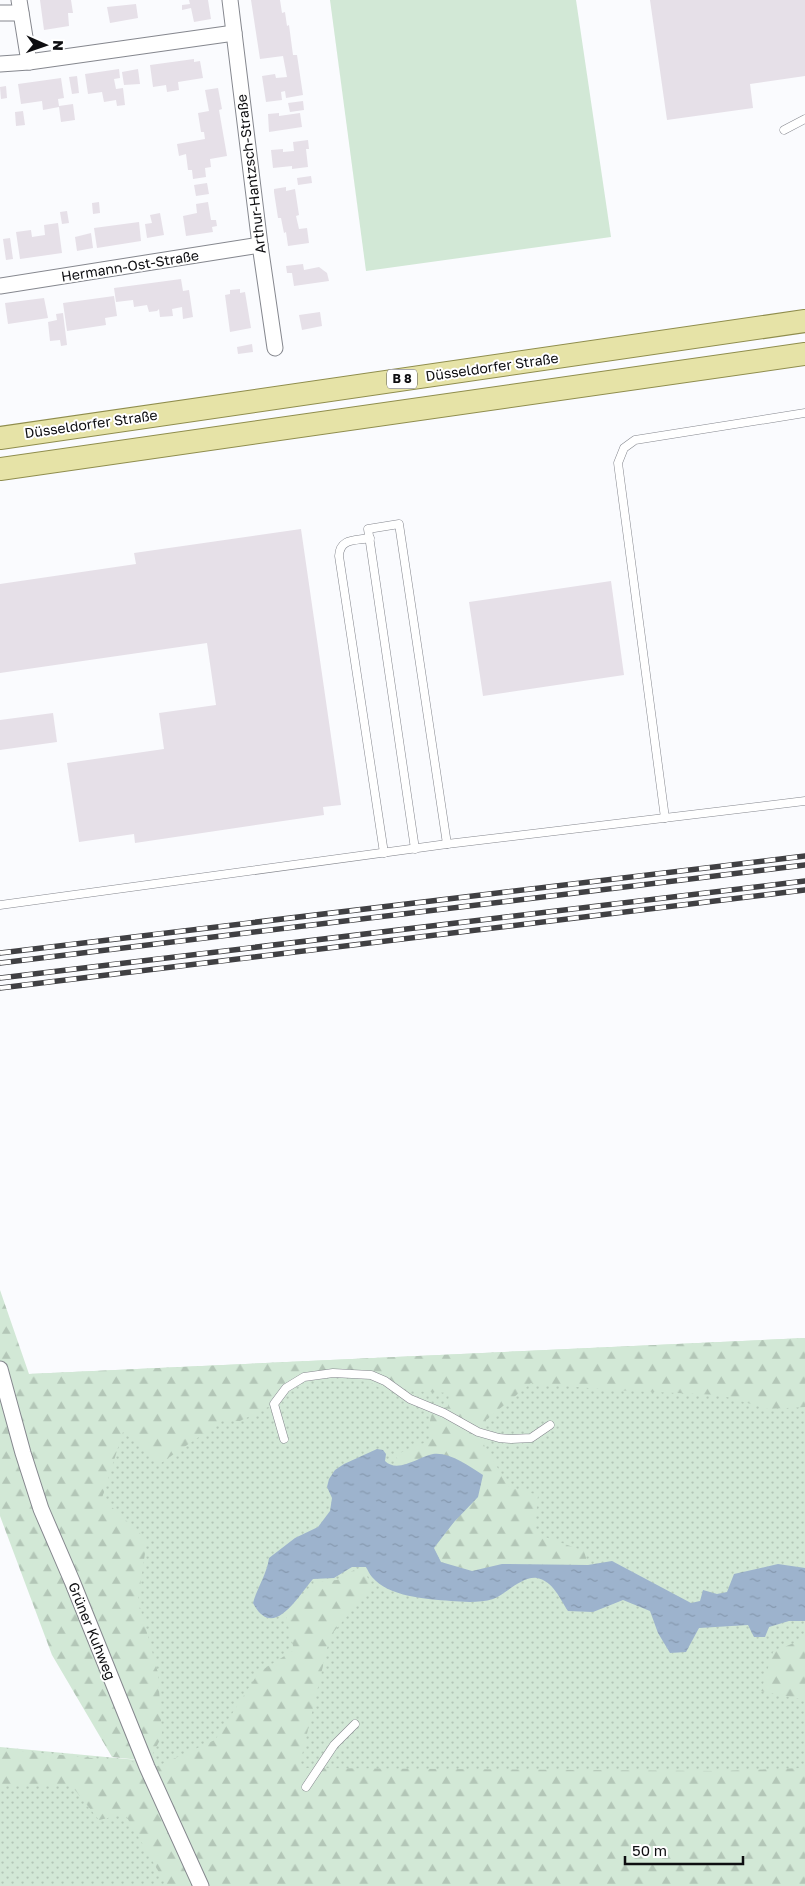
<svg xmlns="http://www.w3.org/2000/svg" width="805" height="1886" viewBox="0 0 805 1886" font-family="'Golos Text',sans-serif">
  <style>
    .grass { fill: url(#grass-dots) }
    .forest { fill: url(#forest-firs) }
    .garden { fill: #d2e8d6 }
    .water { fill: url(#water-ripples) }
    .building { fill: #e6e0e8 }
    .lines { fill: none; stroke-linecap: round; stroke-linejoin: round }
    .lane-casing { stroke: #85878e; stroke-width: 9 }
    .street-casing { stroke: #85878e; stroke-width: 17 }
    .primary-casing { stroke: #8f8d4d; stroke-width: 24 }
    .lane { stroke: #fff; stroke-width: 8 }
    .street { stroke: #fff; stroke-width: 15 }
    .primary { stroke: #e6e3a7; stroke-width: 22 }
    .rail-casing { stroke: #404043; stroke-width: 5.5 }
    .rail { stroke: #fff; stroke-width: 4; stroke-dasharray: 11; stroke-linecap: butt }
    .labels { text-anchor: middle; stroke-width: 4; stroke-linejoin: round; paint-order: stroke }
    .shield { fill: #fff; stroke: #565658; stroke-width: 1 }
    .shield-label { font-size: 12px; font-weight: bold; fill: #0e0e11 }
    .street-label { font-size: 14px; fill: #0e0e11; stroke: #fff }
  </style>
  <defs>
    <pattern id="grass-dots" width="8" height="8" patternUnits="userSpaceOnUse" patternTransform="scale(1.25)"><rect width="8" height="8" fill="#d2e8d6"/><path d="M2 2h.1M6 6h.1" fill="none" stroke="#b3c6b7" stroke-width="1.8" stroke-linecap="round"/></pattern>
    <pattern id="forest-firs" width="22" height="20" patternUnits="userSpaceOnUse" patternTransform="scale(1.25)"><rect width="22" height="20" fill="#d2e8d6"/><path d="M5 1l3.5 6h-7zM16 11l3.5 6h-7z" fill="#b3c6b7"/></pattern>
    <pattern id="water-ripples" width="26" height="14" patternUnits="userSpaceOnUse" patternTransform="scale(1.25)"><rect width="26" height="14" fill="#9db3cd"/><path d="M2 4q2-2 4 0t4 0M15 11q2-2 4 0t4 0" fill="none" stroke="#8699af"/></pattern>
  </defs>
  <rect width="100%" height="100%" fill="#fafbfe"/>
  <!-- grass -->
  <path class="grass" d="M805,1338V1886H0V1747L148,1761L29,1374Z"/>
  <!-- forest -->
  <g class="forest">
    <path d="M0,1290L29,1374L805,1338V1407L768,1409L720,1395L612,1390L531,1383L486,1420L484,1445L509,1487L538,1495L534,1533L584,1551L588,1565L502,1564L472,1571L441,1562L434,1548L454,1522L404,1470L395,1455L431,1440L429,1427L432,1410L448,1407L449,1393L381,1389L350,1369L305,1372L270,1406L240,1421H222L161,1463L123,1432L102,1498L147,1540L138,1600L158,1673L162,1736L149,1761L112,1757L52,1655L0,1516Z"/>
    <path d="M354,1570H364L372,1587L330,1636L299,1768L718,1771L805,1768V1886H205L151,1769L215,1740L259,1672L294,1650L286,1616L314,1582L337,1580Z"/>
    <path d="M805,1638V1700L761,1691L773,1652Z"/>
    <path d="M0,1749L142,1763L196,1886H167L125,1814L99,1820L71,1785H0Z"/>
  </g>
  <!-- garden -->
  <path class="garden" d="M330,0H576L611,237L366,271Z"/>
  <!-- water -->
  <path class="water" d="M377,1449L383,1450L386,1454L385,1461C398,1474 420,1456 433,1454C451,1452 468,1466 483,1475L478,1497L454,1522L434,1548L441,1562L472,1571L502,1564L588,1565L612,1561L691,1603L700,1601L703,1590L717,1594L727,1592L734,1574L778,1564L805,1568V1621H789L769,1627L765,1637H754L748,1625L699,1628L686,1652L670,1653L658,1633L650,1611L623,1600L593,1612L568,1611C560,1599 553,1581 537,1578C522,1576 506,1594 493,1599C480,1603 464,1602 451,1601C426,1599 389,1597 372,1577C369,1574 368,1570 366,1567H352L334,1578L313,1579C298,1596 273,1642 253,1603C257,1588 267,1574 269,1558L295,1538L318,1527L330,1511L332,1498L327,1487L329,1479L335,1470L344,1464Z"/>
  <!-- building -->
  <g class="building">
    <path d="M40,0H71L73,13H68L69,26L44,30Z"/>
    <path d="M189,0H208L211,19L194,22L191,8L182,10V5L190,4Z"/>
    <path d="M251,0H280L282,13L285,12L287,26L289,25L293,55H297L303,95L286,98L285,91L281,92L282,100L266,102L262,76L275,74L276,78L287,77L283,56L260,59Z"/>
    <path d="M650,0H805V76L750,84L753,108L667,120Z"/>
    <path d="M136,4L138,18L110,23L107,7Z"/>
    <path d="M194,59V62L200,61L203,78L178,82L179,90L167,92L166,85L153,87L150,65Z"/>
    <path d="M119,69L120,78L114,79L116,89L123,88L125,105L117,106L116,100L104,102L102,92L88,94L85,74Z"/>
    <path d="M138,69L140,84L124,85L122,72Z"/>
    <path d="M77,76L79,93L72,94L69,77Z"/>
    <path d="M61,78L64,98L58,99L59,106L73,104L75,120L61,122L59,107L43,110L42,101L21,104L18,84Z"/>
    <path d="M6,86L7,98L1,99L0,87Z"/>
    <path d="M218,88L222,109L219,110L227,156L210,159L211,167L205,168L206,177L193,179L192,170H188L186,154L179,156L177,144L205,139L204,132H201L198,113L209,111L205,90Z"/>
    <path d="M303,101L304,110L290,112L288,103Z"/>
    <path d="M23,111L25,125L16,126L15,112Z"/>
    <path d="M279,113V116L300,113L302,127L269,132L268,114Z"/>
    <path d="M308,140L309,149H306L308,167L292,169V166L273,168L271,150L283,149V152L294,151L293,142Z"/>
    <path d="M311,176L312,183L298,185L297,178Z"/>
    <path d="M207,183L209,194L196,196L194,185Z"/>
    <path d="M286,187V191L295,189L299,215L296,216L299,229L307,228L309,243L288,246L286,232L284,233L281,218H278L274,192V189Z"/>
    <path d="M99,202L100,213L93,214L92,203Z"/>
    <path d="M208,202L211,220H216L217,226L212,227L213,232L186,236L183,216L197,213L196,204Z"/>
    <path d="M67,211L69,223L62,224L60,212Z"/>
    <path d="M160,213L164,235L147,238L145,224L152,223L150,215Z"/>
    <path d="M139,222L141,241L97,248L94,228Z"/>
    <path d="M58,223L62,253L20,259L16,232L31,230L32,237L45,235L44,225Z"/>
    <path d="M91,233L93,248L77,251L75,237Z"/>
    <path d="M10,238L13,259L6,260L3,239Z"/>
    <path d="M303,264L304,270L319,267L327,273L329,281L294,286L292,273H287L286,266Z"/>
    <path d="M181,279L183,291L189,290L193,317L183,319L182,307L172,309L173,316L160,317L159,309L157,311L149,312L147,305L134,307L133,300L116,302L114,288Z"/>
    <path d="M240,289V293L245,292L251,328L230,332L225,295L230,294V290Z"/>
    <path d="M114,296L117,316L105,318L106,325L67,331L63,303Z"/>
    <path d="M44,298L48,318L8,324L5,303Z"/>
    <path d="M320,312L322,326L302,330L299,315Z"/>
    <path d="M63,313L67,345L61,346L60,340L50,341L48,322L57,320L56,314Z"/>
    <path d="M252,344L253,352L238,354L237,347Z"/>
    <path d="M301,529L341,805L323,807L324,815L135,843L134,834L79,842L67,763L164,749L159,713L216,705L207,643L0,673V584L136,564L134,553Z"/>
    <path d="M611,581L624,675L483,696L469,602Z"/>
    <path d="M53,713L57,742L0,750V720Z"/>
  </g>
  <g class="lines">
    <!-- lane casing -->
    <g class="lane-casing">
      <g id="lane">
        <path d="M784,130L805,119"/>
        <path d="M370,538C355,541 340,538 339,556L384,853"/>
        <path d="M665,818L618,463L624,448L635,440L805,413"/>
        <path d="M415,849L368,529L399,524L447,844"/>
        <path d="M0,905L447,844L805,801"/>
        <path d="M284,1439L274,1404L286,1388L304,1377L333,1373L371,1375L385,1381L410,1399L444,1413L478,1432L499,1438L511,1439L531,1438L550,1425"/>
        <path d="M306,1787L334,1745L355,1724"/>
      </g>
    </g>
    <!-- street casing -->
    <g class="street-casing">
      <g id="street">
        <path d="M19,0L29,62"/>
        <path d="M230,0L260,245L275,348"/>
        <path d="M0,13H21"/>
        <path d="M0,64L29,62L234,33"/>
        <path d="M0,286L260,245"/>
        <path d="M0,1369L23,1453L41,1509L72,1581L147,1767L201,1886"/>
      </g>
    </g>
    <!-- primary casing -->
    <g class="primary-casing">
      <g id="primary">
        <path d="M0,438L805,321"/>
        <path d="M0,469L805,354"/>
      </g>
    </g>
    <!-- lane -->
    <use href="#lane" class="lane"/>
    <!-- street -->
    <use href="#street" class="street"/>
    <!-- primary -->
    <use href="#primary" class="primary"/>
    <!-- rail casing -->
    <g class="rail-casing">
      <g id="rail">
        <path d="M0,953L805,856"/>
        <path d="M0,963L805,865"/>
        <path d="M0,978L805,881"/>
        <path d="M0,988L805,890"/>
      </g>
    </g>
    <!-- rail -->
    <use href="#rail" class="rail"/>
  </g>
  <g class="labels">
    <!-- shield labels -->
    <rect class="shield" x="387" y="369.5" width="30" height="19" rx="4"/>
    <g class="shield-label">
      <text x="402" y="383">B 8</text>
    </g>
    <!-- street labels -->
    <g class="street-label">
      <text transform="translate(251 174) rotate(-97)" y="5">Arthur-Hantzsch-Straße</text>
      <text transform="translate(130 266) rotate(-9)" y="5">Hermann-Ost-Straße</text>
      <text transform="translate(492 367) rotate(-8)" y="5">Düsseldorfer Straße</text>
      <text transform="translate(91 424) rotate(-8)" y="5">Düsseldorfer Straße</text>
      <text transform="translate(92 1631) rotate(68)" y="5">Grüner Kuhweg</text>
    </g>
  </g>
  <!-- north arrow -->
  <g transform="translate(45 45) rotate(92)" stroke="#ffffff" stroke-width="4" paint-order="stroke">
  <path d="M0-4L9 19L0 12L-9 19Z" fill="#0e0e11"/>
  <text y="-8" font-size="14" font-weight="bold" text-anchor="middle" fill="#0e0e11">N</text>
  </g>
  <!-- scale -->
  <path d="M625 1856v8h118v-8" fill="none" stroke="#0e0e11" stroke-width="2.5"/>
  <text x="632" y="1856" font-size="15" fill="#0e0e11" stroke="#ffffff" stroke-width="4" paint-order="stroke">50 m</text>
</svg>
